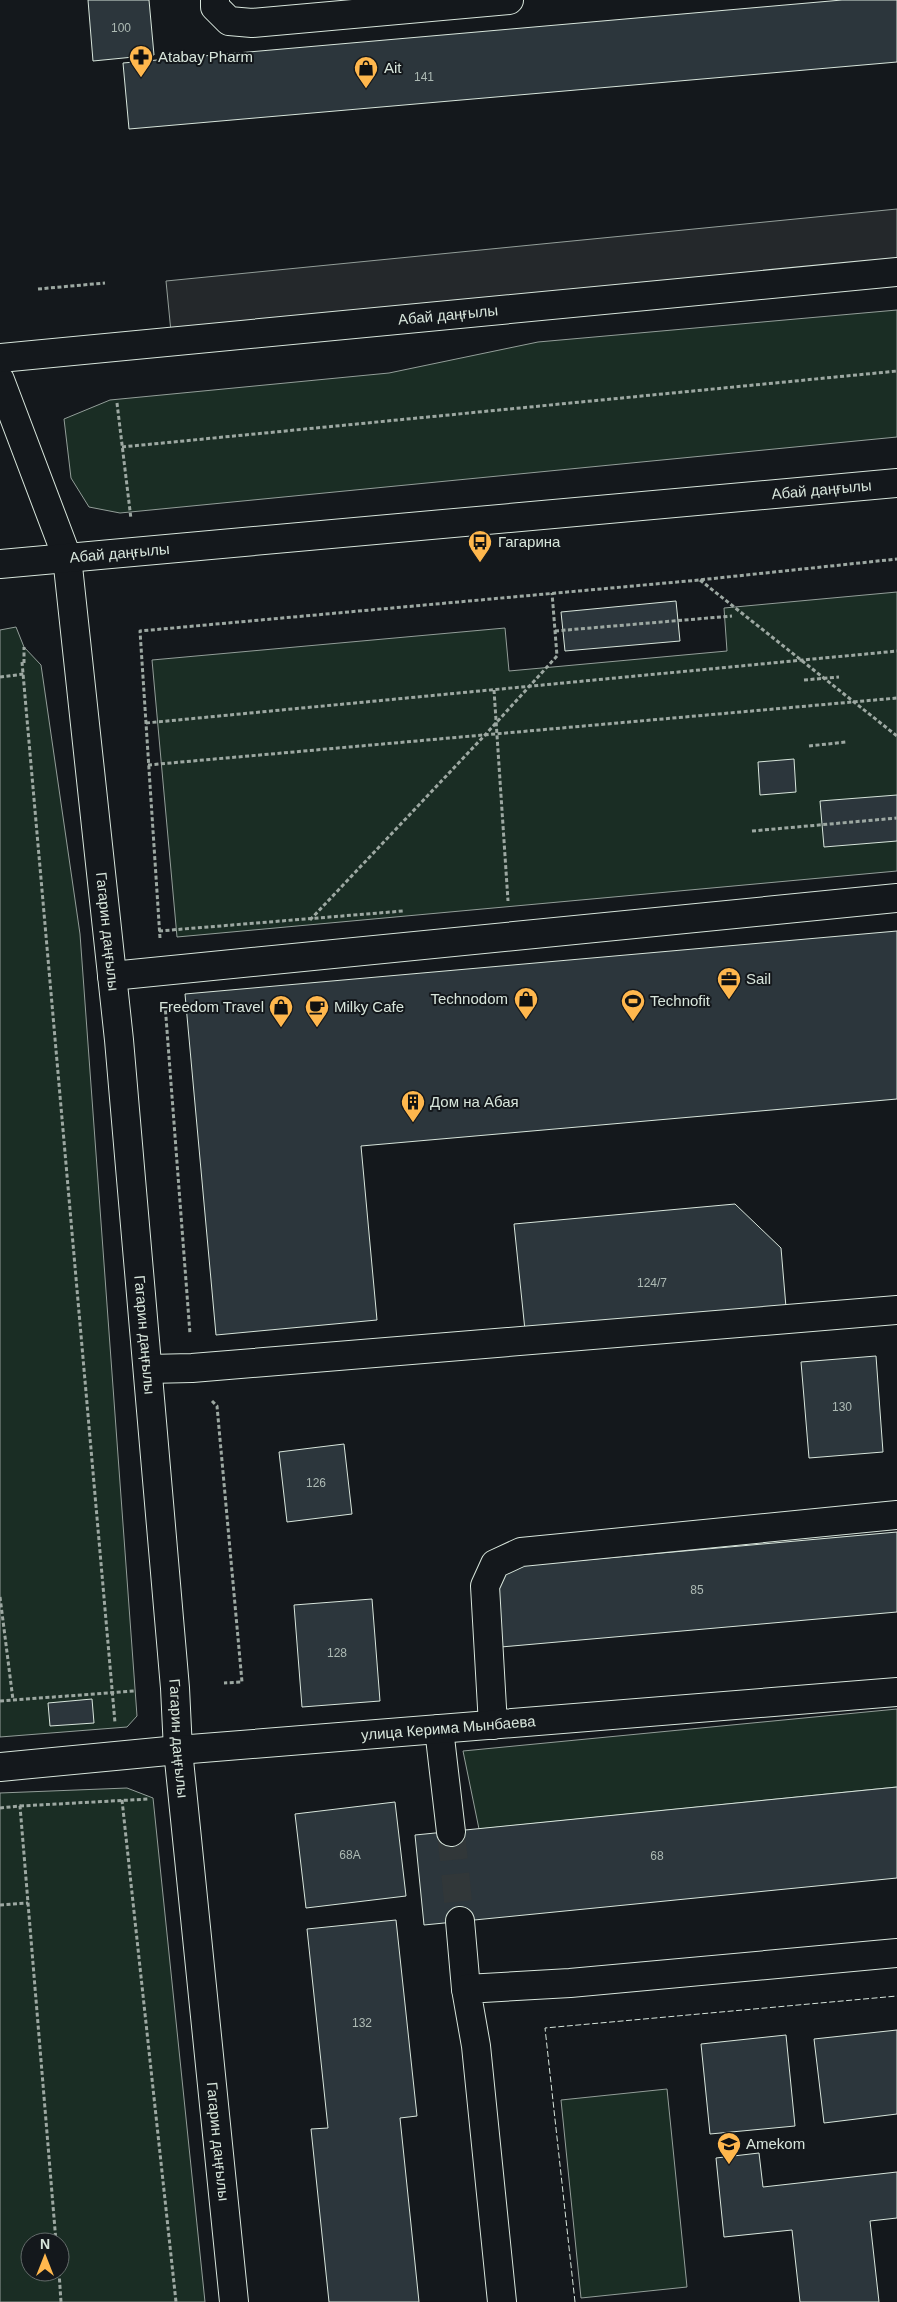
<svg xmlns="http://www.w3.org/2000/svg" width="897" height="2302" viewBox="0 0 897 2302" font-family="Helvetica,sans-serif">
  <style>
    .green { fill: #1a2d24; stroke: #939e99; fill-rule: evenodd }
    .parking { fill: #24282b; stroke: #939e99 }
    .building { fill: #2c363c; stroke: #d8e6dc }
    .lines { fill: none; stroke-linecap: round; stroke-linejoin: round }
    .minor-tunnel { stroke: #313739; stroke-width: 28; stroke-dasharray: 28 14; stroke-linecap: butt }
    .minor-casing { stroke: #d8e6dc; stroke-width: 30 }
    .major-casing { stroke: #d8e6dc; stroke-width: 30 }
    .path { stroke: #9da8a2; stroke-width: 3; stroke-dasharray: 4 2.5; stroke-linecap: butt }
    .minor { stroke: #14181c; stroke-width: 28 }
    .major { stroke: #14181c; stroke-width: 28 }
    .fence { stroke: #d8e6dc; stroke-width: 1; stroke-dasharray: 6 2.5; stroke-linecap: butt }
    .labels { text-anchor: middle; stroke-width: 4; stroke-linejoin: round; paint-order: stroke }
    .number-label { font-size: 12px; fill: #adbab4 }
    .poi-label { font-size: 15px; fill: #d8e6dc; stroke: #14181c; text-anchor: start }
    .street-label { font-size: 15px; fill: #d8e6dc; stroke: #14181c }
  </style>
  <rect width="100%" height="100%" fill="#14181c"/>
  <!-- green -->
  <g class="green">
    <path d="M897,310V437L120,513L89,507L71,478L64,419L110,400L389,373L538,342Z"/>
    <path d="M897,592V871L177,937L152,660L505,628L509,671L727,651L724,608Z"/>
    <path d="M16,627L24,647L41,665L80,934L137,1716L127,1727L0,1737V630Z"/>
    <path d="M897,1709V1787L479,1829L463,1751Z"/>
    <path d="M127,1788L153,1798L205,2302H0V1793ZM30,2242H60V2272H30Z"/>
    <path d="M667,2089L687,2287L581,2298L561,2100Z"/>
  </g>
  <!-- parking -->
  <path class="parking" d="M897,209V272L172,342L166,281Z"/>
  <!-- building -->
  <g class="building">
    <path d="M88,0H149L154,55L93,61Z"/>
    <path d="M842,0H897V62L129,129L123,63Z"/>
    <path d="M676,601L680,641L565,651L561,612Z"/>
    <path d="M794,759L796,792L760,795L758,762Z"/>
    <path d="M897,795V841L824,847L820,801Z"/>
    <path d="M897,931V1099L361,1146L377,1320L216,1335L185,994Z"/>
    <path d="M735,1204L781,1248L787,1319L526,1340L514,1224Z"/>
    <path d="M876,1356L883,1452L809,1458L801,1362Z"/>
    <path d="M344,1444L352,1514L287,1522L279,1452Z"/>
    <path d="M897,1532V1612L501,1647L494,1568Z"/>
    <path d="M372,1599L380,1701L302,1707L294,1605Z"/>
    <path d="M92,1699L94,1723L50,1726L48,1703Z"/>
    <path d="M897,1787V1878L424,1925L415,1835Z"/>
    <path d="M395,1802L406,1896L306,1908L295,1814Z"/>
    <path d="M396,1920L417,2116L400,2118L419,2302H329L311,2129L328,2128L307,1929Z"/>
    <path d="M897,2030V2114L824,2123L814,2039Z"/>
    <path d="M786,2035L795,2126L710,2134L701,2044Z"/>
    <path d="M759,2153L763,2187L897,2172V2218L870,2221L879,2302H800L792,2230L724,2237L716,2158Z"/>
  </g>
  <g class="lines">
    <!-- minor-tunnel -->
    <path class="minor-tunnel" d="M451,1832L460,1921"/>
    <!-- minor casing -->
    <g class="minor-casing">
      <g id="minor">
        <path d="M215,0V7L229,21L252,23L509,0"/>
        <path id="s1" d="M0,380L67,557L119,1040L175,1688L178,1750L234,2302"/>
        <path d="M112,976L897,898"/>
        <path d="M148,1369L192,1368L897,1310"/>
        <path d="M493,1725L485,1586L495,1564L521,1552L897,1515"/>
        <path d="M439,1729L451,1832"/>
        <path id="s2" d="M0,1767L178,1750L897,1692"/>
        <path d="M460,1921L466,1989"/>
        <path d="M502,2302L476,2046L466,1989L570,1983L897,1953"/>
      </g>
    </g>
    <!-- major casing -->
    <g class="major-casing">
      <g id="major">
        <path id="s3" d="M0,358L897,272"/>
        <path id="s4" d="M0,564L897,483"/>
      </g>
    </g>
    <!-- path -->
    <g class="path">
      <path d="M38,289L105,283"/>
      <path d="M117,403L131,519"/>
      <path d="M122,447L897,371"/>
      <path d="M700,580L897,736"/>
      <path d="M555,631L732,616"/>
      <path d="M22,662L115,1723"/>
      <path d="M24,663V647"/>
      <path d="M0,677L24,674"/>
      <path d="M804,680L839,677"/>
      <path d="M494,690L508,901"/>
      <path d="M146,723L897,651"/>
      <path d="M809,746L846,742"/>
      <path d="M148,765L897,698"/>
      <path d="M752,831L897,818"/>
      <path d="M310,920L485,735L557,656L552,593"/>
      <path d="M159,931L403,911"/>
      <path d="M160,938L140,631L699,580L897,559"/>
      <path d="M165,1004L190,1334"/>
      <path d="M212,1401L217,1406L242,1682L224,1683"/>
      <path d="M0,1597L13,1700"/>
      <path d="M0,1701L134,1691"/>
      <path d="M122,1800L176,2302"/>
      <path d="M20,1806L149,1799"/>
      <path d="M0,1808L20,1806L56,2242"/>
      <path d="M0,1905L28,1903"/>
      <path d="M59,2272L61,2302"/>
    </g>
    <!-- minor -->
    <use href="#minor" class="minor"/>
    <!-- major -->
    <use href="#major" class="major"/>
    <!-- fence -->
    <path class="fence" d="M575,2302L545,2028L897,1996"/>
  </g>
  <!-- icons -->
  <defs>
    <g id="pharmacy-pin" transform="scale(1.25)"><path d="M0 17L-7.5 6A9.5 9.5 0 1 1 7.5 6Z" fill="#ffb74d" stroke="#14181c"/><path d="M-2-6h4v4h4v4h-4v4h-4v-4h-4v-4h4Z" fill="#111"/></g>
    <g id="shop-pin" transform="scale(1.25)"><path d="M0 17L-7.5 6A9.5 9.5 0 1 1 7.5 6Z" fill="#ffb74d" stroke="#14181c"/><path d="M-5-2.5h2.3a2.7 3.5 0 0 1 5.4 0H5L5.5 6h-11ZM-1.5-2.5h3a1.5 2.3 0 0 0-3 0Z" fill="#111"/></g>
    <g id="bus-pin" transform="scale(1.25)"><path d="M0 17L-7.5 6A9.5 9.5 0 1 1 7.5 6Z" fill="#ffb74d" stroke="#14181c"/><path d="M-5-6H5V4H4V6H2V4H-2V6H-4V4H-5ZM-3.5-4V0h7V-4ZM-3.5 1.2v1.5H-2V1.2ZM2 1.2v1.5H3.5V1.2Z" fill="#111"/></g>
    <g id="office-pin" transform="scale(1.25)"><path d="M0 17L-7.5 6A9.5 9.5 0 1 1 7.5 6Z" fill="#ffb74d" stroke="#14181c"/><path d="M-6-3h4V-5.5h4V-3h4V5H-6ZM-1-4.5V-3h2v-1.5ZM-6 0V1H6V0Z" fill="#111"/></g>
    <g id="stadium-pin" transform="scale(1.25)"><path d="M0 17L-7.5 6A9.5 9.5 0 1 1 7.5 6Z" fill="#ffb74d" stroke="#14181c"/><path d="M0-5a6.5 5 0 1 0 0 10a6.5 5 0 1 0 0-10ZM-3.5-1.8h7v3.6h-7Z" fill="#111"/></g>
    <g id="cafe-pin" transform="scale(1.25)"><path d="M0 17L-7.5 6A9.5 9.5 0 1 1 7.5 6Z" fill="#ffb74d" stroke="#14181c"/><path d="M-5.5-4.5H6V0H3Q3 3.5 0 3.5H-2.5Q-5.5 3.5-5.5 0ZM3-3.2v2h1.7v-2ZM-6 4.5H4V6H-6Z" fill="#111"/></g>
    <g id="building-pin" transform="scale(1.25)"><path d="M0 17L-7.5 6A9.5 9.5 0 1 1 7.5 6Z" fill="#ffb74d" stroke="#14181c"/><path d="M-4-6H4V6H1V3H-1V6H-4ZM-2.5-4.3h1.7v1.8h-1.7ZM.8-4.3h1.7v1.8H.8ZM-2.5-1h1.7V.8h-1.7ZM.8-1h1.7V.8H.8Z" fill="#111"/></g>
    <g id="school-pin" transform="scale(1.25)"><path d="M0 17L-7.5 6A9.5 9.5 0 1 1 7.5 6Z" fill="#ffb74d" stroke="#14181c"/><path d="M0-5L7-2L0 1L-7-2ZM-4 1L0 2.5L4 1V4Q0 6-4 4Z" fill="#111"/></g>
  </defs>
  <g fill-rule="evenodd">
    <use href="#pharmacy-pin" x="141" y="57"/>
    <use href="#shop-pin" x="366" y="68"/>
    <use href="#bus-pin" x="480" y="542"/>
    <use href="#office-pin" x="729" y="979"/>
    <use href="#shop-pin" x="526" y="999"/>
    <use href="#stadium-pin" x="633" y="1001"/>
    <use href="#shop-pin" x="281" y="1007"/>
    <use href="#cafe-pin" x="317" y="1007"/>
    <use href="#building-pin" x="413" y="1102"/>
    <use href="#school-pin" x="729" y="2144"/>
  </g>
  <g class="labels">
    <!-- number labels -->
    <g class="number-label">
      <text x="121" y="32">100</text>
      <text x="424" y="81">141</text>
      <text x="652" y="1287">124/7</text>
      <text x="842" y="1411">130</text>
      <text x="316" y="1487">126</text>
      <text x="697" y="1594">85</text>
      <text x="337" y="1657">128</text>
      <text x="350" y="1859">68А</text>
      <text x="657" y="1860">68</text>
      <text x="362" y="2027">132</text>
    </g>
    <!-- poi labels -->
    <g class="poi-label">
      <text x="158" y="62">Atabay Pharm</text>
      <text x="384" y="73">Ait</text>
      <text x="498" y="547">Гагарина</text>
      <text x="746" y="984">Sail</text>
      <text x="508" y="1004" text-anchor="end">Technodom</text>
      <text x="650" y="1006">Technofit</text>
      <text x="264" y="1012" text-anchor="end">Freedom Travel</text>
      <text x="334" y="1012">Milky Cafe</text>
      <text x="430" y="1107">Дом на Абая</text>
      <text x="746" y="2149">Amekom</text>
    </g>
    <!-- street labels -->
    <g class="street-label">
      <text dy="5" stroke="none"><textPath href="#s3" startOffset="450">Абай даңғылы</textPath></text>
      <text dy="5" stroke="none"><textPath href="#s4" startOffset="825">Абай даңғылы</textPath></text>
      <text dy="5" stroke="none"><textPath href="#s4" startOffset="120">Абай даңғылы</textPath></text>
      <text dy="5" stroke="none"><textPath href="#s1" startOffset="566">Гагарин даңғылы</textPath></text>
      <text dy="5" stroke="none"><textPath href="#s1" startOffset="971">Гагарин даңғылы</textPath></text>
      <text dy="5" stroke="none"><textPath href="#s2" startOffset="450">улица Керима Мынбаева</textPath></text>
      <text dy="5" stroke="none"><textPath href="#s1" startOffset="1376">Гагарин даңғылы</textPath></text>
      <text dy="5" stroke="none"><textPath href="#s1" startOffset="1781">Гагарин даңғылы</textPath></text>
    </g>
  </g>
  <!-- north arrow -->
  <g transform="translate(45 2257)"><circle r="24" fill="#14181c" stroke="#626a69"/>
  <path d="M0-4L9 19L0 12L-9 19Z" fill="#ffb74d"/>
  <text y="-8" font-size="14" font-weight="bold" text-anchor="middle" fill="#d8e6dc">N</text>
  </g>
</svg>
